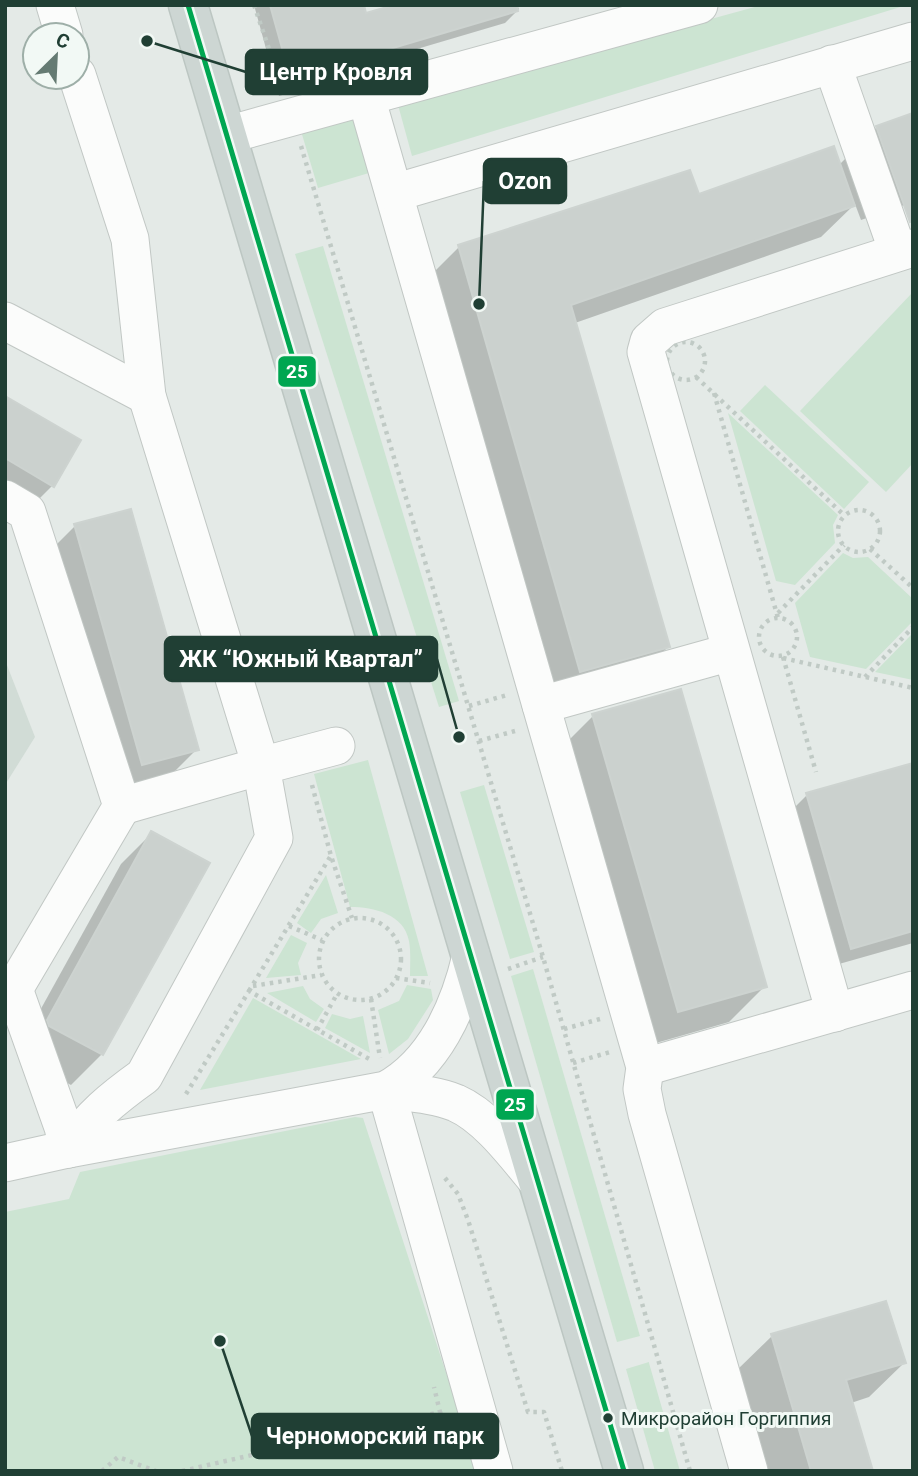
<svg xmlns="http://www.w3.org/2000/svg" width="918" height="1476" viewBox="0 0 918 1476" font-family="Roboto,sans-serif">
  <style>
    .built { fill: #d1dcd6 }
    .green { fill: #cce4d2 }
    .shadow { fill: #0003 }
    .building { fill: #cbd1ce; stroke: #cdd3d0; stroke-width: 2 }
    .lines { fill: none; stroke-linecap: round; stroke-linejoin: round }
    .minor-casing { stroke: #c1c7c4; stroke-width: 39 }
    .major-casing { stroke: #bcc6c2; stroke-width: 41 }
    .path { stroke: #c0cac5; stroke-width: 4.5; stroke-dasharray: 3.5 5; stroke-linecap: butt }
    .minor { stroke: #fbfcfb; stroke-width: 37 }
    .major { stroke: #cdd6d3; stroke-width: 38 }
    .bus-1-casing { stroke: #f2f9f5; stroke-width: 10 }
    .bus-1 { stroke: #00a651; stroke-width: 5 }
    .bus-dot { fill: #203f34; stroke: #f2f9f5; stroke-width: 2.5 }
    .labels { text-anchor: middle; stroke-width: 6; stroke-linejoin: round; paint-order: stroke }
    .bus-label { font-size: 19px; fill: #203f34; stroke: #f2f9f5; text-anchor: start }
    .leader { fill: none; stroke: #203f34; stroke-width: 2.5 }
    .callout-dot { fill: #203f34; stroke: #f2f9f5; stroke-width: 2.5 }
    .callout { fill: #203f34; stroke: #203f34; stroke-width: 2.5 }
    .callout-label { font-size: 23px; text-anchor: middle; font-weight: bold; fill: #fff }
    .line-badge { stroke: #f2f9f5; stroke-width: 2.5 }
    .badge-label { font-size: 19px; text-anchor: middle; font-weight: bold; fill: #fff }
  </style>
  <rect width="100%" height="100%" fill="#e4eae7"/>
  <!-- built -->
  <path class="built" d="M5,660L35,737L5,785Z"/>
  <!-- green -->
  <g class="green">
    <path d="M762,5H907L412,156L398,105Z"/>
    <path d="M353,116L369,173L318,188L301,131Z"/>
    <path d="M323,246L459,701L439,707L295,254Z"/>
    <path d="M913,292V463L886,492L800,411Z"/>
    <path d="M765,385L869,482L844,509L740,411Z"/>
    <path d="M728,413L838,515L833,525L835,543L795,585L776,581Z"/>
    <path d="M843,553L853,558L868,557L913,599V621L866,669L810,657L795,603Z"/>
    <path d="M913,633V680L875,672Z"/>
    <path d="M368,760L428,976H410C410,965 411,952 409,941C404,914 374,907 350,907L314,774Z"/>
    <path d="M484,785L534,952L510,959L460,792Z"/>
    <path d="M326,875L338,913L321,919L311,933L297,923Z"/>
    <path d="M291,935L307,943L298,963L301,975L266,978Z"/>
    <path d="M533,969L640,1336L617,1342L511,976Z"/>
    <path d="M407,985L431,989L433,1000L408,1039L389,1054L378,1010L399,1001Z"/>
    <path d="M303,986L310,999L324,1009L316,1022L267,993Z"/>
    <path d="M253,998L361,1059L200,1090Z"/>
    <path d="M332,1014L350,1019L363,1016L370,1053L325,1028Z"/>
    <path d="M355,1117L363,1118L478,1471H5V1212L69,1199L80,1172Z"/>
    <path d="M649,1362V1363L680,1471H655L626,1369Z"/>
  </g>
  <!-- shadow -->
  <g class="shadow">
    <path d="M254,5H362L365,16L400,5H517L519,9L505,23L329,75L319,85L279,96Z"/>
    <path d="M877,127L913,202L861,220L855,204L821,237L575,323L668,647L636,679L549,703L427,279L459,247L839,165Z"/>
    <path d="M5,398L52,486L21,517L5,507Z"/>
    <path d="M75,526L197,749L166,780L111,795L44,557Z"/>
    <path d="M593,716L765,986L729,1022L642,1047L557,752Z"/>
    <path d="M913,765V943L832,966L789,813L807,795Z"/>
    <path d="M152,833L207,864L102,1054L71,1085L19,1057L17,1052L121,864Z"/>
    <path d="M772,1336L904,1363L869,1397L851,1403L871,1471H767L737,1370Z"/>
  </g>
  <!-- building -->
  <g class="building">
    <path d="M270,5H364L366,13L394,5H517L518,11L332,66L334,72L292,84Z"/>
    <path d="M913,113V221L910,222L876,126Z"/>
    <path d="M834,146L855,206L571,305L670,647L580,672L458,245L690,170L699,194Z"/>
    <path d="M5,396L81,440L54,487L5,458Z"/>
    <path d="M131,509L199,750L142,765L74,524Z"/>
    <path d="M681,689L767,987L678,1012L592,714Z"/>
    <path d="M913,763V931L851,949L806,793Z"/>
    <path d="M151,831L210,863L103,1055L49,1026L47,1020Z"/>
    <path d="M886,1301L906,1363L846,1380L873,1471H811L771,1334Z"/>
  </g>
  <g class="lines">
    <!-- minor casing -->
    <g class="minor-casing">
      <g id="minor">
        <path d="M55,5L64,35"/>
        <path d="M832,64L898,252"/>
        <path d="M77,75L130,239L147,396L261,766L122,806"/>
        <path d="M366,97L645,1067L642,1089L647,1114L749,1471"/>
        <path d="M227,135L699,5"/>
        <path d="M394,193L913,41"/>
        <path d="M5,321L147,396"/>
        <path d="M5,499L27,512L122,806L14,989L5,991"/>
        <path d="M541,705L731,652"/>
        <path d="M14,989L63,1127L68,1149"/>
        <path d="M835,1013L646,352L649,341L665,327L913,248"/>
        <path d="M645,1067L913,990"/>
        <path d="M386,1090L494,1471"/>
        <path d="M386,1090C409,1093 434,1094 456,1103C488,1117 516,1156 538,1182"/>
        <path d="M68,1149C91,1116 112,1099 144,1076L274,838L261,766L336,746"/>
        <path d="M5,1163L68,1149L386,1090C434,1064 459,1008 471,956"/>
      </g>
    </g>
    <!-- major casing -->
    <g class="major-casing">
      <path id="major" d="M188,5L624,1471"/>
    </g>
    <!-- path -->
    <g class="path">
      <path d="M254,5L282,87"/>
      <path d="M301,146L543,957L690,1471"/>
      <circle cx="686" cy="361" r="19"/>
      <path d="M696,377L845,516"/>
      <path d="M714,393L778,618"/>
      <circle cx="859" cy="531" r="21"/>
      <path d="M870,549L913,588"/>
      <path d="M778,613L844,545"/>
      <circle cx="778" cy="637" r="19"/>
      <path d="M783,657L816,772"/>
      <path d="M783,658L913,688"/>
      <path d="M865,677L913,627"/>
      <path d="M469,706L507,695"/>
      <path d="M479,741L515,731"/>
      <path d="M312,785L331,856L352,918"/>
      <circle cx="360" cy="959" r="41"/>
      <path d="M289,926L322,940"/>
      <path d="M508,969L543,957"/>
      <path d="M396,978L430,983"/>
      <path d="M253,986L321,975"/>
      <path d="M249,991L330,857"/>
      <path d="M371,999L380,1058"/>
      <path d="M564,1029L600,1019"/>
      <path d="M317,1030L337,994"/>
      <path d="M573,1063L610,1052"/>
      <path d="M186,1094L249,991L371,1060"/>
      <path d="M445,1178L458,1194L468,1220L528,1412H544L562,1471"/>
      <path d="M440,1412L451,1447"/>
      <path d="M102,1471L118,1457L156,1471"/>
      <path d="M182,1471L440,1412L434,1387"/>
    </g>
    <!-- minor -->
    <use href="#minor" class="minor"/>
    <!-- major -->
    <use href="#major" class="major"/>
    <!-- bus-1 casing -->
    <g class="bus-1-casing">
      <path id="bus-1" d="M188,5L624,1471"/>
    </g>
    <!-- bus-1 -->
    <use href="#bus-1" class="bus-1"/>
  </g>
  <!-- markers -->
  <circle class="bus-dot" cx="608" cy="1418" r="6"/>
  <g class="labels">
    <!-- bus labels -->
    <g class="bus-label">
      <text x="621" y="1425">Микрорайон Горгиппия</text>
    </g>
  </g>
  <!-- callouts -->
  <path class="leader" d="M147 41L246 72M479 304L484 181M459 737L437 659M220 1341L252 1436"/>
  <g class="callout-dot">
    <circle cx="147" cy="41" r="7"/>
    <circle cx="479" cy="304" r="7"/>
    <circle cx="459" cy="737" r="7"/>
    <circle cx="220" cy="1341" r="7"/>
  </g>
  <g class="callout">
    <rect x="246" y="50" width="181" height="44" rx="7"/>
    <rect x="484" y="159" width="82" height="44" rx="7"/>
    <rect x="165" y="637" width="272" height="44" rx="7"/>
    <rect x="252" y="1414" width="246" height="44" rx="7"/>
  </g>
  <g class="callout-label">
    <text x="336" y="80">Центр Кровля</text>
    <text x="525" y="189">Ozon</text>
    <text x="301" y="667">ЖК “Южный Квартал”</text>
    <text x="375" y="1444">Черноморский парк</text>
  </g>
  <g class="line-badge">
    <rect x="277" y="355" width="40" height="33" rx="7" fill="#00a651"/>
    <rect x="495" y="1088" width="40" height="33" rx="7" fill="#00a651"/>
  </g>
  <g class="badge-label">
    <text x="297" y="378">25</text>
    <text x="515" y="1111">25</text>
  </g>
  <!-- border -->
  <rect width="918" height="1476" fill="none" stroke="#203f34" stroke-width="14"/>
  <!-- north arrow -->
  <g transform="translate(56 56) rotate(24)"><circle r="33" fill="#f2f9f5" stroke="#9eafa8" stroke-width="2"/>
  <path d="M0-5L12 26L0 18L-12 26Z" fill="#657b73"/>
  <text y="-10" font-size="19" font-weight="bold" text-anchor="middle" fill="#203f34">С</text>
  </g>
</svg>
